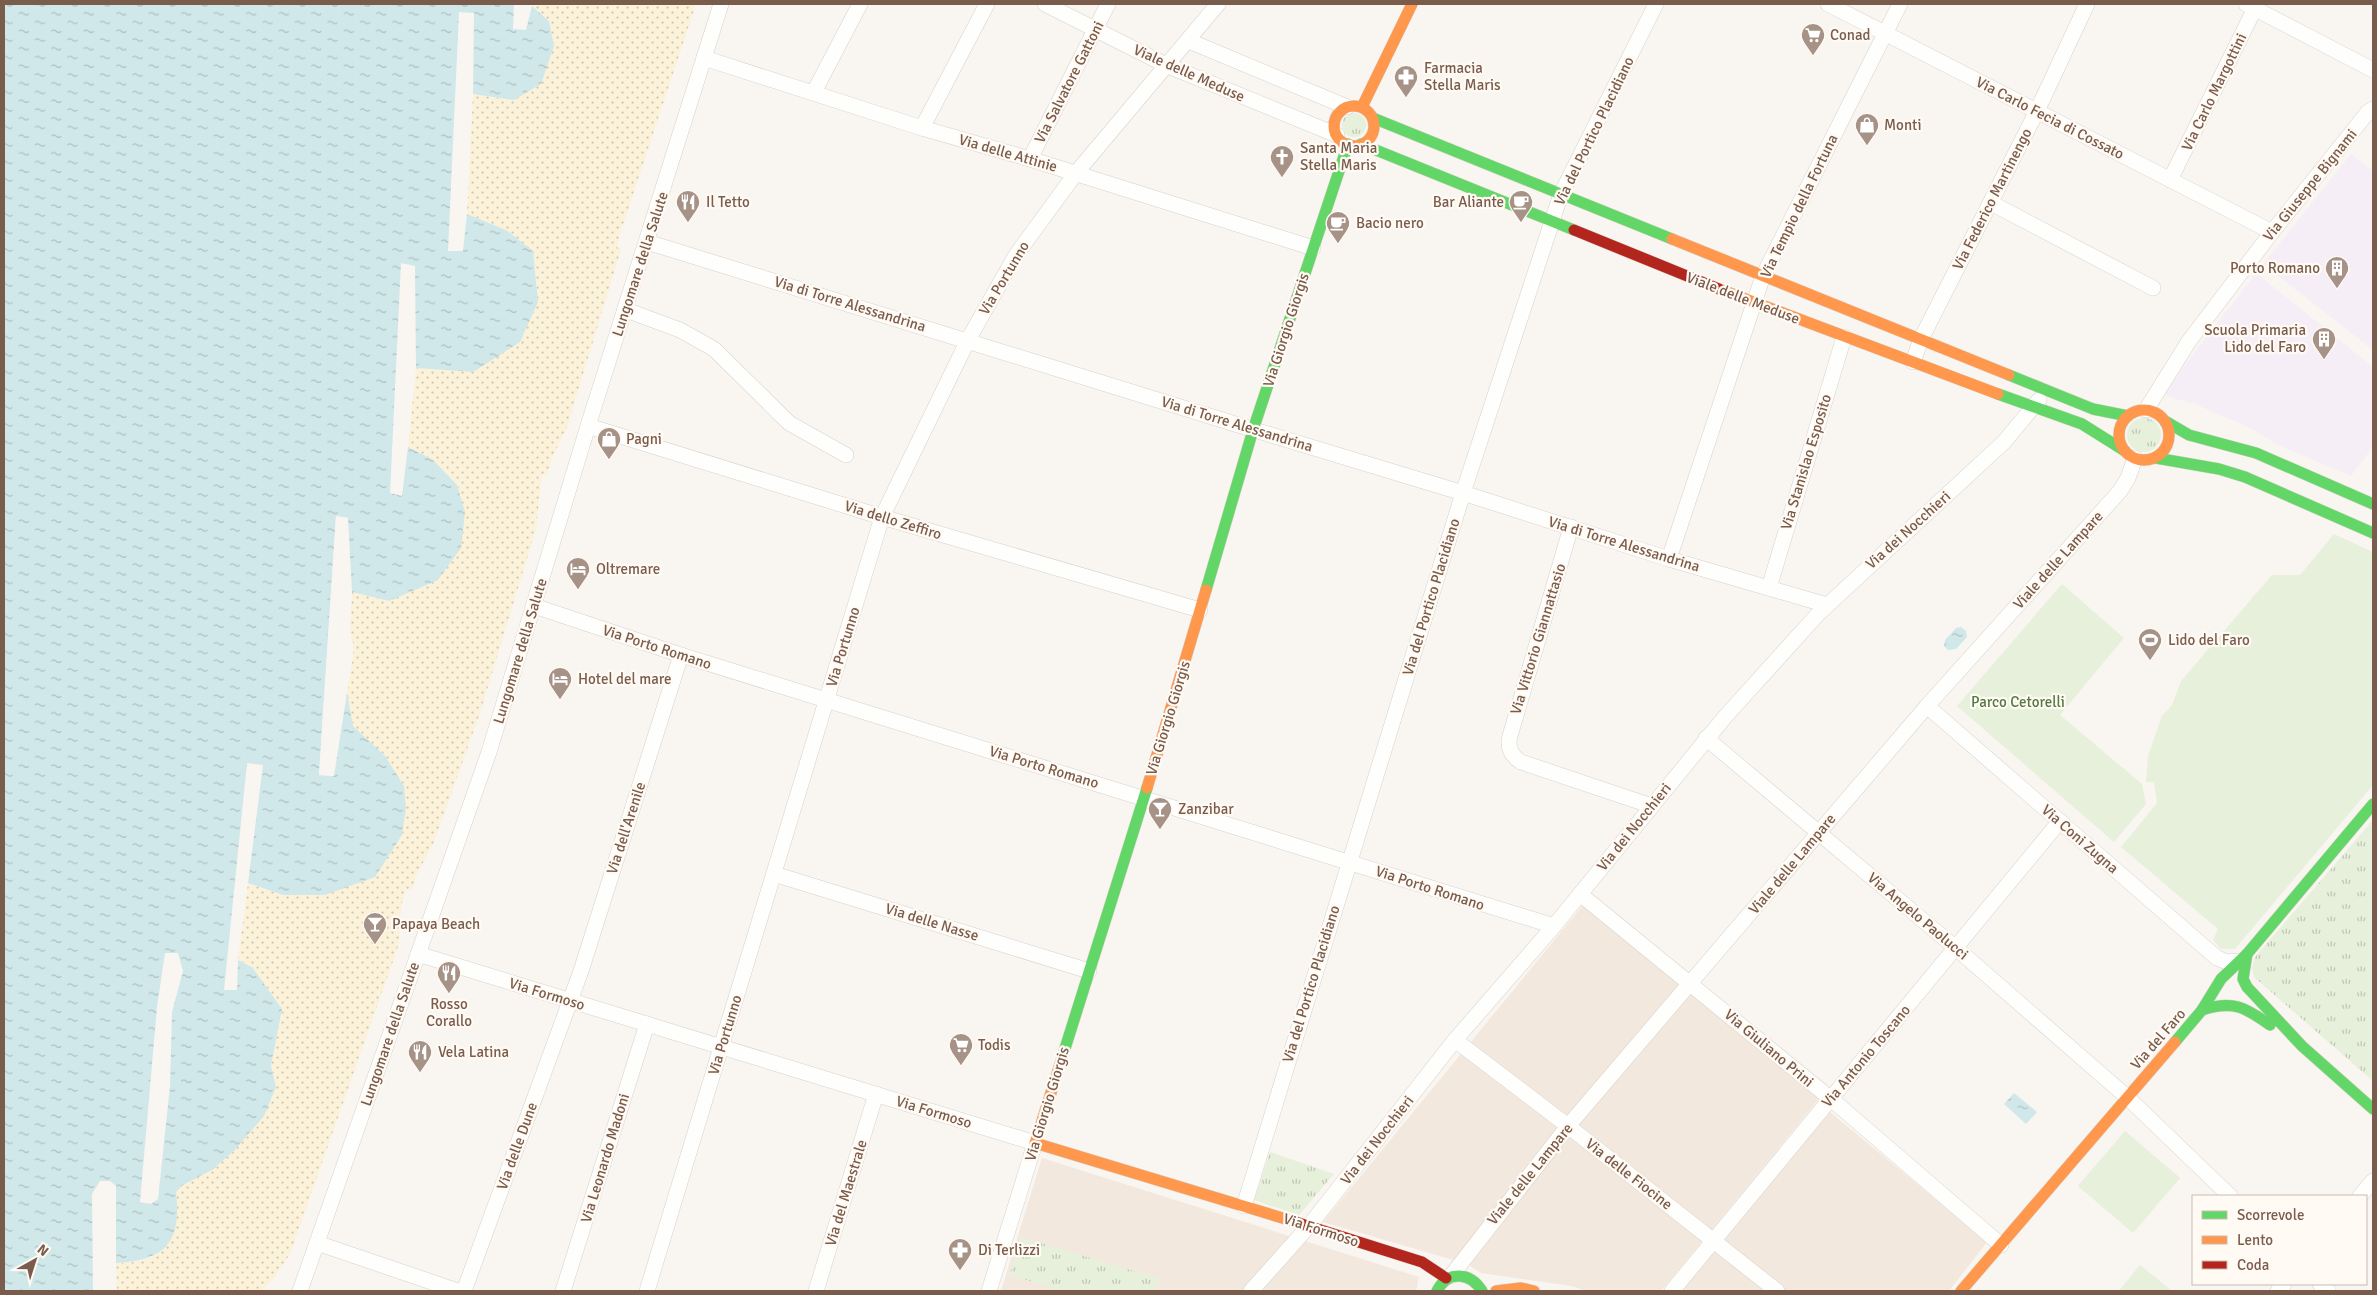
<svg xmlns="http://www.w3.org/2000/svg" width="2377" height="1295" viewBox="0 0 2377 1295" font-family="Signika,sans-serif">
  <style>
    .residential { fill: #f2e8de }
    .education { fill: #f6eef6 }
    .grass { fill: url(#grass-tufts) }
    .sand { fill: url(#sand-dots) }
    .park { fill: #e7f0db }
    .water { fill: url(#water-ripples); fill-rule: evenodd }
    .pier { fill: #f9f5f0 }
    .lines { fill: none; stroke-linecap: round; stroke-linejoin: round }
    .street-casing { stroke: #d7d1cb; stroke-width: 16 }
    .fast-casing { stroke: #d9d2cb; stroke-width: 12 }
    .slow-casing { stroke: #d9d2cb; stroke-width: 12 }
    .jam-casing { stroke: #d9d2cb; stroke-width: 12 }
    .street { stroke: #fefefd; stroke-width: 15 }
    .fast { stroke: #63d668; stroke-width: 11 }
    .slow { stroke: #ff974d; stroke-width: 11 }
    .jam { stroke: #b3261e; stroke-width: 11 }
    .labels { text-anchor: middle; stroke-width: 4.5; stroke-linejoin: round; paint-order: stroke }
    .poi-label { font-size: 15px; fill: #7a5c4d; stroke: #fffaf3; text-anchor: start }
    .street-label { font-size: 15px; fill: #7a5c4d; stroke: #fffaf3 }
    .park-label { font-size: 15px; fill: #537a41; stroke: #fffaf3 }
  </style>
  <defs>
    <pattern id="grass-tufts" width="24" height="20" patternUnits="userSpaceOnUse" patternTransform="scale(1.25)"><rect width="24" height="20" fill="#e7f0db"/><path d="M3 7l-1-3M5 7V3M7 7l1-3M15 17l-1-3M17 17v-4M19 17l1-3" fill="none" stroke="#c0c6b4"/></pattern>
    <pattern id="sand-dots" width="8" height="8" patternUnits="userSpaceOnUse" patternTransform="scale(1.25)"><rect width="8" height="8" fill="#fbf2d9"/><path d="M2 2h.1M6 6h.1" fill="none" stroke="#d0c7b2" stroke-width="1.8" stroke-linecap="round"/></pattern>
    <pattern id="water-ripples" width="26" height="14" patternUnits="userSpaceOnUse" patternTransform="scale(1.25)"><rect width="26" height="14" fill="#d0e8ea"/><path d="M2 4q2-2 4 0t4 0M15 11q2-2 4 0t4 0" fill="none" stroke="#aebfc0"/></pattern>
  </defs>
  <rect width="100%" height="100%" fill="#f9f5f0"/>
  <!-- residential -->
  <g class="residential">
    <path d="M1584,904L1819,1099L1661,1291H1586L1572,1286L1481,1273L1467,1264L1323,1222Z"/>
    <path d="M1830,1112L1987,1242L1949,1291H1785L1720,1239Z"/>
    <path d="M1042,1158L1419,1277L1416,1291H1001Z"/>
    <path d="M1713,1248L1767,1291H1678Z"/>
  </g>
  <!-- education -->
  <g class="education">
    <path d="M2351,154L2373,171V350L2263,264Z"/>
    <path d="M2256,273L2373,367V447L2351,476L2280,446L2248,427L2195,404L2169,397L2164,392Z"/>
  </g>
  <!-- grass -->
  <g class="grass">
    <circle cx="1354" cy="125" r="12"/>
    <circle cx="2144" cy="435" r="17"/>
    <path d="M2373,820V1081L2254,977L2252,968L2255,957Z"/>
    <path d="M1270,1152L1334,1174L1299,1215L1254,1200Z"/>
    <path d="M1021,1237L1160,1279L1156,1291H1062L1010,1275Z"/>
  </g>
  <!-- sand -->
  <path class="sand" d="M532,4H696L620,234L617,247L621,250L566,430L552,458L547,476L542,475L536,529L480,713L434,842L417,874L411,891L406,889C398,909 402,927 398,947L290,1254L273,1279L261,1291H117L116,1263C145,1262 162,1260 172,1230C176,1216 178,1207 176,1192L183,1185L212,1170L276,1087L271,1066L282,1009L252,967L238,960L248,883L283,895L385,756L353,726L347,693L353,657V643L350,631L352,592L389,601L433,460L408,447L416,368L473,371L506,230L467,214L473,94L514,100L549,21Z"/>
  <!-- park -->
  <g class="park">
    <path d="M2334,534L2373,552V785L2235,949H2221L2213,940L2218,929L2121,847L2157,803L2154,782H2146L2148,756L2162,716L2172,705L2181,681L2272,575H2300Z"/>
    <path d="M2062,584L2124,638L2060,715L2142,784L2146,804L2114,842L1957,706Z"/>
    <path d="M2125,1131L2180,1178L2133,1233L2078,1186Z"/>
    <path d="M2140,1265L2172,1291H2119Z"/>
  </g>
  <!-- water -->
  <g class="water">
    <path d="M4,4H514L513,29L526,30L532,6L549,21L554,46L541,84L514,100L473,94L474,13L459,12L448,251H463L467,214L506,230L533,251L538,302L520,342L473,372L416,368L415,266L401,263L390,493L402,496L408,447L433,460L457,485L465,512L461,548L438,580L389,601L352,592L348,518L336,516L319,775L334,776L347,693L353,726L385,756L404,786L406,808L402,835L375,877L325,895H283L248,883L263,765L247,763L224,990H237L238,960L252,967L282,1009L271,1066L276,1087L264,1116L234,1151L212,1170L183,1185L176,1192C182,1241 166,1261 116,1263V1186L110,1181H100L92,1194L93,1291H4ZM165,953H178L183,971L172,1012L170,1086L158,1199L151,1204L140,1202L157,1007Z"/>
    <path d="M1961,627L1966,631L1967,637L1956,649L1948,650L1944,646L1945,640L1956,628Z"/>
    <path d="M2014,1093L2037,1112L2026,1124L2004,1104Z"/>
  </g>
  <!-- pier -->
  <path class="pier" d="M336,516L348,518L347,540L346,520L338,519L322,773H332L335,750L334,776L319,775Z"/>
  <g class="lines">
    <!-- street casing -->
    <g class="street-casing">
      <g id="street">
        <path d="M1045,4L1166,65L1337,135"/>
        <path d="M1828,4L2272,232"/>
        <path d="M2246,4L2373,70"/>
        <path d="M1189,41L1347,107"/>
        <path d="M704,58L922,128L1030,159L1313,248"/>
        <path d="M814,92L860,4"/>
        <path d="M922,128L987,4"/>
        <path d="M1030,159L1108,4"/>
        <path d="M2170,180L2257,4"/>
        <path d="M1991,203L2153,288"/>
        <path d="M647,242L1248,428L1463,493L1669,559L1827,605"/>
        <path d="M626,310L680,330L714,349L789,423L846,455"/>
        <path d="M1913,362L1921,339L2037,111L2087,4"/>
        <path d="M2146,410L2189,341L2272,232L2368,112L2373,109"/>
        <path d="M588,426L882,517L1200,610"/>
        <path d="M1571,527L1510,736C1507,747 1511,756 1521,762L1652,806"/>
        <path d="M1669,559L1763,276L1900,4"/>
        <path d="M1769,588L1844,337"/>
        <path d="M534,606L681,655L1554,926"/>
        <path d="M1927,706L2217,958L2227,962L2237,961"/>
        <path d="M1706,738L1957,949L2127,1097L2230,1196"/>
        <path d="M774,874L1089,971"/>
        <path d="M1580,894L1830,1098L2001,1245"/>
        <path d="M418,954L1035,1143L989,1291"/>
        <path d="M1455,1040L1568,1126L1777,1291"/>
        <path d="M2360,1196L2373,1181"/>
        <path d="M1244,1206L1463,493L1561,194L1656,4"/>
        <path d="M317,1243L458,1291"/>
        <path d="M1451,1276L1568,1126L1927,706L2120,491L2128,478L2135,458"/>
        <path d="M2320,1284L2328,1291"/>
        <path d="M300,1291L489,752L588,426L721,4"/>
        <path d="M464,1291L581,971L681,655"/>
        <path d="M563,1291L647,1024"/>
        <path d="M647,1291L882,517L968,340L1016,255L1076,173L1218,4"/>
        <path d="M816,1291L876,1094"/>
        <path d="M1251,1291L1309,1226L1455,1040L1554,926L1724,718L1818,614L2004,442L2039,400"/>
        <path d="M1672,1291L2060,821"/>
        <path d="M2278,1291L2284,1284"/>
      </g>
    </g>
    <!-- fast casing -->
    <g class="fast-casing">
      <g id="fast">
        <path d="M1373,118L1672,239"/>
        <path d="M1361,144L1574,230"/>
        <path d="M2009,375L2093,409L2128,416"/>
        <path d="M1998,394L2082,424L2125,451"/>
        <path d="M2165,421L2189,435L2256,453L2373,504"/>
        <path d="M2156,458L2219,469L2245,477L2373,533"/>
        <path d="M1206,590L1253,430L1348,144"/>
        <path d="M2247,954L2243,979L2247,987L2302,1046L2373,1109"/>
        <path d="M2202,1010C2233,1000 2245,1007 2270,1025"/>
        <path d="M2175,1042L2202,1010L2221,979L2247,954L2373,804"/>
        <path d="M1062,1058L1147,788"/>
        <path d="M1437,1291C1448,1270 1470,1272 1482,1291"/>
      </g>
    </g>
    <!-- slow casing -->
    <g class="slow-casing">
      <g id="slow">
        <circle cx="1354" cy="126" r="20"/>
        <path d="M1362,107L1412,4"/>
        <path d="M1672,239L2009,375"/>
        <path d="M1719,289L1998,394"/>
        <circle cx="2144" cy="435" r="25"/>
        <path d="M1147,788L1206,590"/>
        <path d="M1062,1058L1035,1143L1289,1220"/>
        <path d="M1496,1291L1521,1288L1534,1291"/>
        <path d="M1961,1291L2175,1042"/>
      </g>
    </g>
    <!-- jam casing -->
    <g class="jam-casing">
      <g id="jam">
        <path d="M1574,230L1719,289"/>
        <path d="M1289,1220L1422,1262L1446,1278"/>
      </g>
    </g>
    <!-- street -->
    <use href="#street" class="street"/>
    <!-- fast -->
    <use href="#fast" class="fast"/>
    <!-- slow -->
    <use href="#slow" class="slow"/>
    <!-- jam -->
    <use href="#jam" class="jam"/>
  </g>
  <!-- icons -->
  <defs>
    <g id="supermarket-pin" transform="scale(1.25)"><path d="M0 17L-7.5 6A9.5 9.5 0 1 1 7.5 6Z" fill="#a69286" stroke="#fffaf3"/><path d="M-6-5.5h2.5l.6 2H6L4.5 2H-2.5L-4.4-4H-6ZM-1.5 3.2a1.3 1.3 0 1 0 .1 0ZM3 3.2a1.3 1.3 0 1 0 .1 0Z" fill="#fff"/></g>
    <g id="pharmacy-pin" transform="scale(1.25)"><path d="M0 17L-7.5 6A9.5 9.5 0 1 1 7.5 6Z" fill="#a69286" stroke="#fffaf3"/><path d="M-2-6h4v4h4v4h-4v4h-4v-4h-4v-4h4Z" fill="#fff"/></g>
    <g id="shop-pin" transform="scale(1.25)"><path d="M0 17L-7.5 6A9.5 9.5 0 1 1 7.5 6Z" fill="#a69286" stroke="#fffaf3"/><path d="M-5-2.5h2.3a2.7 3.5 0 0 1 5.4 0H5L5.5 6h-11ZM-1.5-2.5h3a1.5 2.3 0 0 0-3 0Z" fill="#fff"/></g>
    <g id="church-pin" transform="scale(1.25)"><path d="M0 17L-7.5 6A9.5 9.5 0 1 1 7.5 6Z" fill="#a69286" stroke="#fffaf3"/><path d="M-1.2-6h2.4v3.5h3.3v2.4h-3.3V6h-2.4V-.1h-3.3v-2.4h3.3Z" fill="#fff"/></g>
    <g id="restaurant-pin" transform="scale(1.25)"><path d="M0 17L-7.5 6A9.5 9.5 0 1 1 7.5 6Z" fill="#a69286" stroke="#fffaf3"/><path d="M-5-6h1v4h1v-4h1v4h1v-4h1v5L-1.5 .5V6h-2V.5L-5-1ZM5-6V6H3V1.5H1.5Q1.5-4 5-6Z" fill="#fff"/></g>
    <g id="cafe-pin" transform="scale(1.25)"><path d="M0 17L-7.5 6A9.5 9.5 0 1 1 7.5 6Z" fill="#a69286" stroke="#fffaf3"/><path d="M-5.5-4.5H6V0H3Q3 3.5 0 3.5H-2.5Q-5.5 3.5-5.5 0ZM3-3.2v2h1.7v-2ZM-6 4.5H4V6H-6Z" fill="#fff"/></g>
    <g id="building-pin" transform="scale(1.25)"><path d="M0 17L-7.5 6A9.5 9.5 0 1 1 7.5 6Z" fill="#a69286" stroke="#fffaf3"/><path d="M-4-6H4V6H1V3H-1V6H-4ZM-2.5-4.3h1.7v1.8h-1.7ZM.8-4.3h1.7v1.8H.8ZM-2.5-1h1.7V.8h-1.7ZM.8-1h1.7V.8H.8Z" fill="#fff"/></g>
    <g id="hotel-pin" transform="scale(1.25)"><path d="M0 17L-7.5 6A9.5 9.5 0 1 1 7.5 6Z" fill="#a69286" stroke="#fffaf3"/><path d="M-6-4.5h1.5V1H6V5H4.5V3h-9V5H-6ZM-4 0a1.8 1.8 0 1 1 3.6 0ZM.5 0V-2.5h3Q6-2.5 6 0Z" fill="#fff"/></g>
    <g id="stadium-pin" transform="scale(1.25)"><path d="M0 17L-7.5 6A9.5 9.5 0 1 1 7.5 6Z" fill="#a69286" stroke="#fffaf3"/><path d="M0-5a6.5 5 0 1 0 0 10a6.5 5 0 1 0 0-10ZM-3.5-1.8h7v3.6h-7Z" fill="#fff"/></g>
    <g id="bar-pin" transform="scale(1.25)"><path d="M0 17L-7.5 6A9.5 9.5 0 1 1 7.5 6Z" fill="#a69286" stroke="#fffaf3"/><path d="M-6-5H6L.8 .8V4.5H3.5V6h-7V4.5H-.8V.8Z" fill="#fff"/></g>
  </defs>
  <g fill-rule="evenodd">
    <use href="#supermarket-pin" x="1813" y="35"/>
    <use href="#pharmacy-pin" x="1406" y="77"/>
    <use href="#shop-pin" x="1867" y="125"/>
    <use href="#church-pin" x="1282" y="157"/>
    <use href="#restaurant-pin" x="688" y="202"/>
    <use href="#cafe-pin" x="1521" y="202"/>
    <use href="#cafe-pin" x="1338" y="223"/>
    <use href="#building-pin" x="2337" y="268"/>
    <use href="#building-pin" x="2324" y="339"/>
    <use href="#shop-pin" x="609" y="439"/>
    <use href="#hotel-pin" x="578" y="569"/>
    <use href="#stadium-pin" x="2150" y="640"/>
    <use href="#hotel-pin" x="560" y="679"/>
    <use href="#bar-pin" x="1160" y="809"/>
    <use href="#bar-pin" x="375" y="924"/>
    <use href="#restaurant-pin" x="449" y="973"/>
    <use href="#supermarket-pin" x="961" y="1045"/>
    <use href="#restaurant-pin" x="420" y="1052"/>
    <use href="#pharmacy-pin" x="960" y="1250"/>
  </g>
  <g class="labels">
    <!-- poi labels -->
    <g class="poi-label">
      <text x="1830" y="40">Conad</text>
      <text x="1424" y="73">Farmacia<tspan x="1424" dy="17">Stella Maris</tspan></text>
      <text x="1884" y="130">Monti</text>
      <text x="1300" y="153">Santa Maria<tspan x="1300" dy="17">Stella Maris</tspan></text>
      <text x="706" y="207">Il Tetto</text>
      <text x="1504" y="207" text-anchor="end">Bar Aliante</text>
      <text x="1356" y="228">Bacio nero</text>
      <text x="2320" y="273" text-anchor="end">Porto Romano</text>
      <text x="2306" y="335" text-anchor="end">Scuola Primaria<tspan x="2306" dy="17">Lido del Faro</tspan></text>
      <text x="626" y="444">Pagni</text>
      <text x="596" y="574">Oltremare</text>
      <text x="2168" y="645">Lido del Faro</text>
      <text x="578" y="684">Hotel del mare</text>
      <text x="1178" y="814">Zanzibar</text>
      <text x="392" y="929">Papaya Beach</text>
      <text x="449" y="1009" text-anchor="middle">Rosso<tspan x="449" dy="17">Corallo</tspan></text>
      <text x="978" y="1050">Todis</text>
      <text x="438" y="1057">Vela Latina</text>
      <text x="978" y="1255">Di Terlizzi</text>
    </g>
    <!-- street labels -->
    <g class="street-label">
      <text transform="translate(1189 73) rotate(24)" y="5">Viale delle Meduse</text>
      <text transform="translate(1069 82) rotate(-63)" y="5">Via Salvatore Gattoni</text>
      <text transform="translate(2214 92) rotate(-64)" y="5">Via Carlo Margottini</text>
      <text transform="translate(2050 118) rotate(27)" y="5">Via Carlo Fecia di Cossato</text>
      <text transform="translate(1594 131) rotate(-64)" y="5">Via del Portico Placidiano</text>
      <text transform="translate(1008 153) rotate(16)" y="5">Via delle Attinie</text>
      <text transform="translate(2310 185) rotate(-51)" y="5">Via Giuseppe Bignami</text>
      <text transform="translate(1992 199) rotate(-63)" y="5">Via Federico Martinengo</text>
      <text transform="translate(1799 206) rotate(-64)" y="5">Via Tempio della Fortuna</text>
      <text transform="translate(640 264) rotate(-72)" y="5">Lungomare della Salute</text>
      <text transform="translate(1004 278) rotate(-59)" y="5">Via Portunno</text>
      <text transform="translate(1743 298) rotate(21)" y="5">Viale delle Meduse</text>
      <text transform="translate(850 304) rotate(17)" y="5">Via di Torre Alessandrina</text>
      <text transform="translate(1286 330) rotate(-72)" y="5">Via Giorgio Giorgis</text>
      <text transform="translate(1237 424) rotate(17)" y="5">Via di Torre Alessandrina</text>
      <text transform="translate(1806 462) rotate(-73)" y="5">Via Stanislao Esposito</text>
      <text transform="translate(893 520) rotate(17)" y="5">Via dello Zeffiro</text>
      <text transform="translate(1908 530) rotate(-42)" y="5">Via dei Nocchieri</text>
      <text transform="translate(1624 544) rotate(17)" y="5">Via di Torre Alessandrina</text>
      <text transform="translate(2058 560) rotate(-48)" y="5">Viale delle Lampare</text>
      <text transform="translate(1431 597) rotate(-73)" y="5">Via del Portico Placidiano</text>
      <text transform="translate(1538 639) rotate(-73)" y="5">Via Vittorio Giannattasio</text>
      <text transform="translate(657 647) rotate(18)" y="5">Via Porto Romano</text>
      <text transform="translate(843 647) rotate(-73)" y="5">Via Portunno</text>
      <text transform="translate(520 651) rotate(-73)" y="5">Lungomare della Salute</text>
      <text transform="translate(1168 718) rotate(-73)" y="5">Via Giorgio Giorgis</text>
      <text transform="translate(1044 767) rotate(17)" y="5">Via Porto Romano</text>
      <text transform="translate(1634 827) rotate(-51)" y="5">Via dei Nocchieri</text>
      <text transform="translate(626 828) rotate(-72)" y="5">Via dell'Arenile</text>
      <text transform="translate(2080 839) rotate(41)" y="5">Via Coni Zugna</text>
      <text transform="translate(1792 864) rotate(-50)" y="5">Viale delle Lampare</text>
      <text transform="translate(1430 888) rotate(18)" y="5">Via Porto Romano</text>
      <text transform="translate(1918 916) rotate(40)" y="5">Via Angelo Paolucci</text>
      <text transform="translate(932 922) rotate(17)" y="5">Via delle Nasse</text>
      <text transform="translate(1311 984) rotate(-73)" y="5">Via del Portico Placidiano</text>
      <text transform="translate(547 994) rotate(17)" y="5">Via Formoso</text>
      <text transform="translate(390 1034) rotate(-71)" y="5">Lungomare della Salute</text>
      <text transform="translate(725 1035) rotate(-73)" y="5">Via Portunno</text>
      <text transform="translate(2158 1039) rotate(-49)" y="5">Via del Faro</text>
      <text transform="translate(1769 1048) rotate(40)" y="5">Via Giuliano Prini</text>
      <text transform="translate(1866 1056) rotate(-50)" y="5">Via Antonio Toscano</text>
      <text transform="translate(1047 1104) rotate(-73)" y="5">Via Giorgio Giorgis</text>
      <text transform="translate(934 1112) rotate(17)" y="5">Via Formoso</text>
      <text transform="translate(1377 1140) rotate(-52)" y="5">Via dei Nocchieri</text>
      <text transform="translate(517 1146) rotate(-70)" y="5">Via delle Dune</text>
      <text transform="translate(605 1158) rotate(-73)" y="5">Via Leonardo Madoni</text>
      <text transform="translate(1530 1174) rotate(-51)" y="5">Viale delle Lampare</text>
      <text transform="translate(1629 1174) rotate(38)" y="5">Via delle Fiocine</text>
      <text transform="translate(846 1193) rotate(-73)" y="5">Via del Maestrale</text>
      <text transform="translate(1321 1230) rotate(18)" y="5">Via Formoso</text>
    </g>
    <!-- park labels -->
    <g class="park-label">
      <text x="2018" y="707">Parco Cetorelli</text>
    </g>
  </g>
  <!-- border -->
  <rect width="2377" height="1295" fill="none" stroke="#7a5c4d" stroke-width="10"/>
  <!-- legend -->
  <rect x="2192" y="1195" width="175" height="90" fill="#fffaf3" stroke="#cabbb1"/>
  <rect x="2202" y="1211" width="25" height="8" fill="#63d668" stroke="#cabbb1"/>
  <text x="2237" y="1220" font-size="15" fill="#7a5c4d">Scorrevole</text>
  <rect x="2202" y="1236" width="25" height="8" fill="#ff974d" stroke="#cabbb1"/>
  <text x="2237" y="1245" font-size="15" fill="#7a5c4d">Lento</text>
  <rect x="2202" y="1261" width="25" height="8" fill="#b3261e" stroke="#cabbb1"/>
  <text x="2237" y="1270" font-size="15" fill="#7a5c4d">Coda</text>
  <!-- north arrow -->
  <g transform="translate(35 1260) rotate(39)" stroke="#fffaf3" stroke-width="4" paint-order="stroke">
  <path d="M0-4L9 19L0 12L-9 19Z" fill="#7a5c4d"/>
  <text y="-8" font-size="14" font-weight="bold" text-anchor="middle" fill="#7a5c4d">N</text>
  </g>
</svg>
